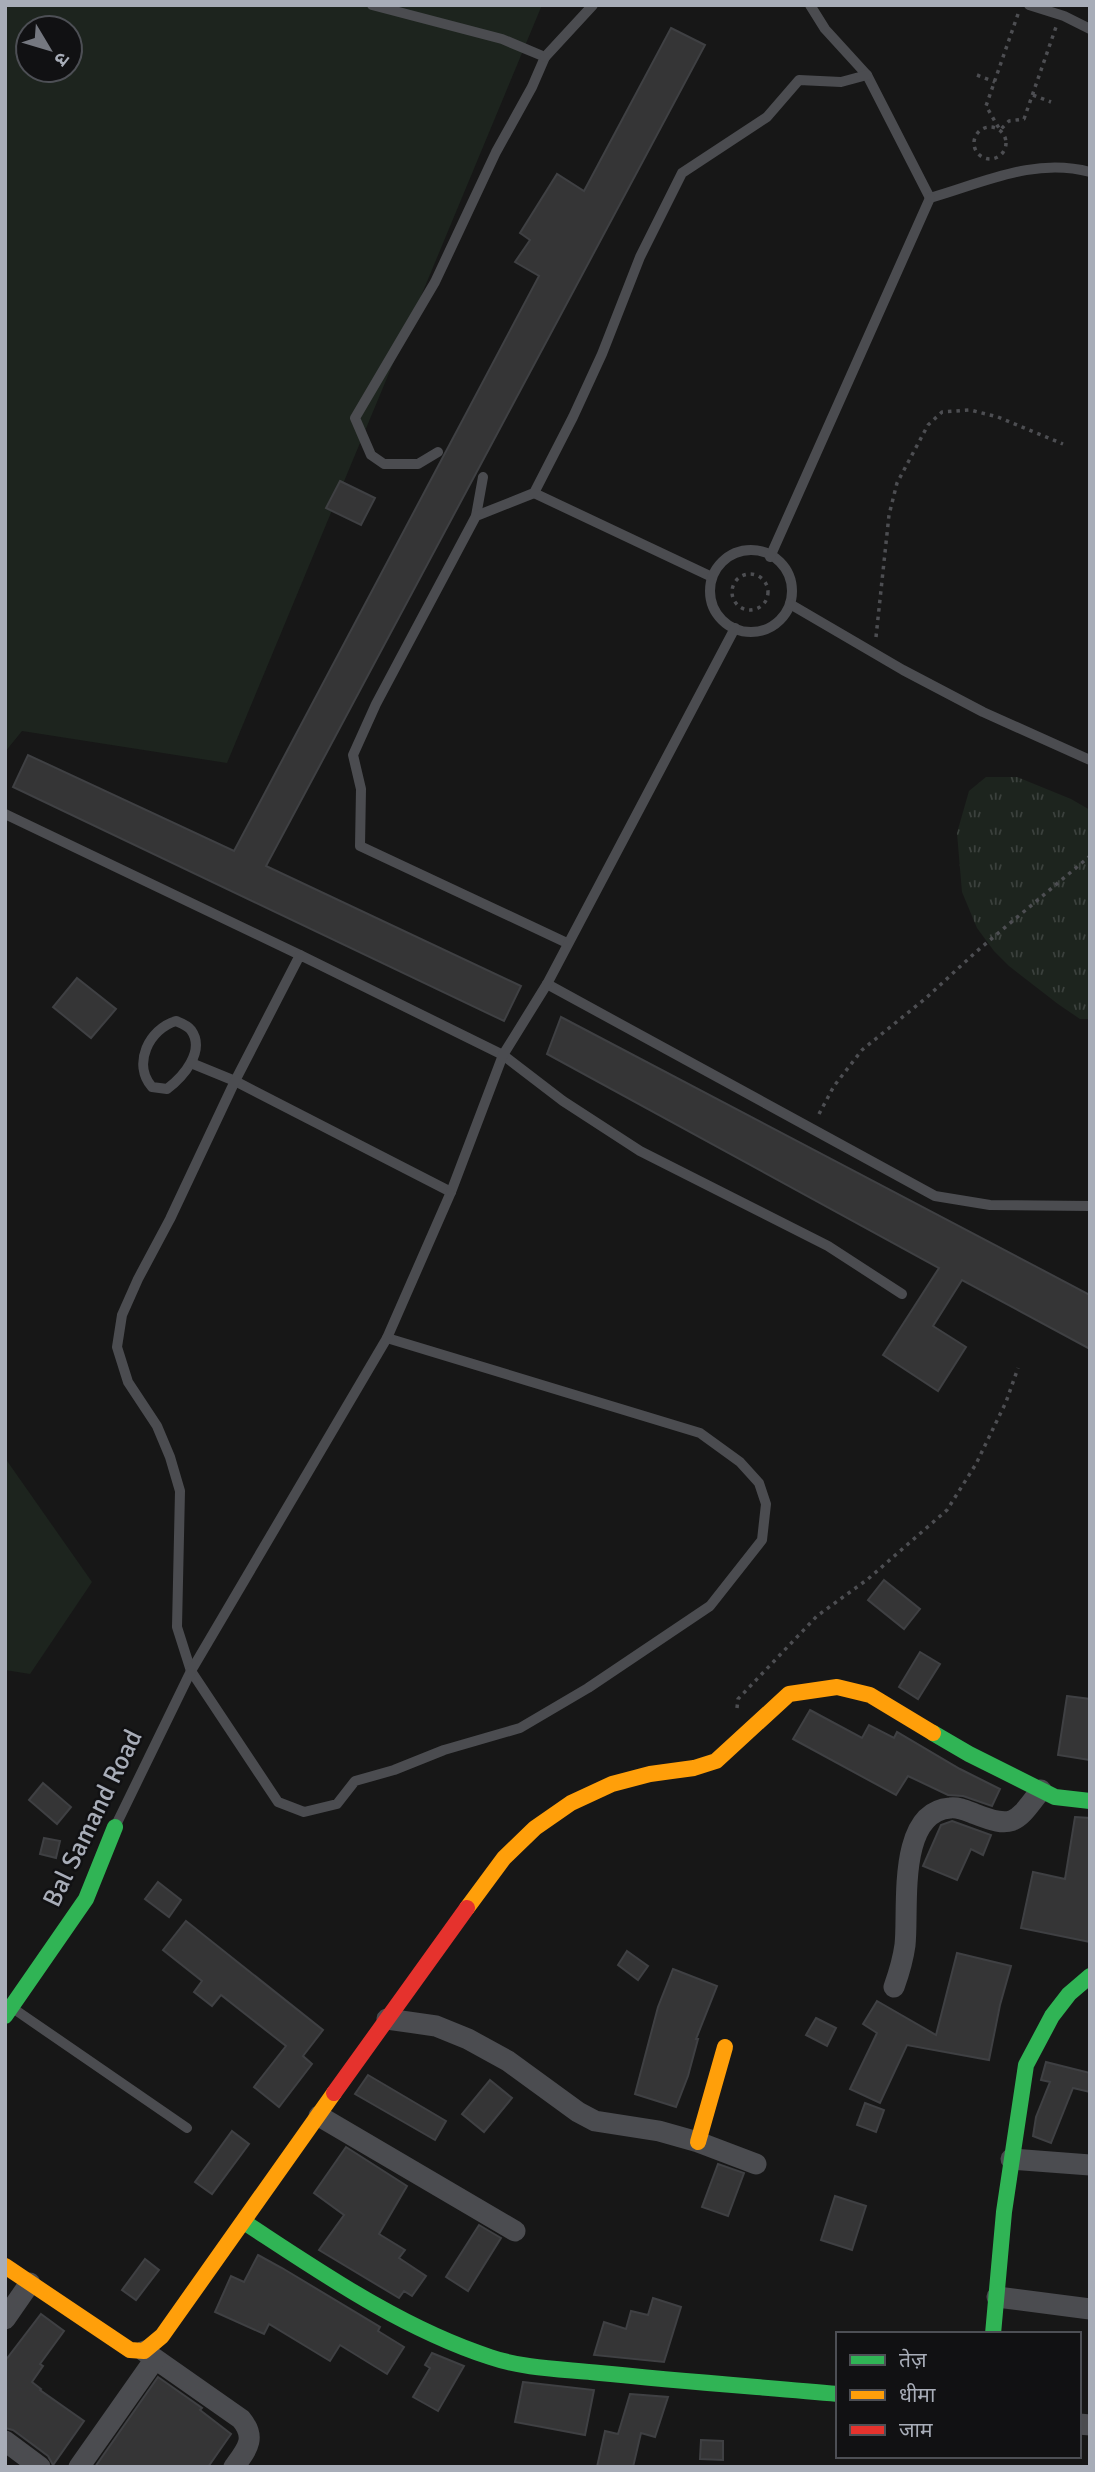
<svg xmlns="http://www.w3.org/2000/svg" width="1095" height="2472" viewBox="0 0 1095 2472" font-family="Signika,'Noto Sans Devanagari',sans-serif">
  <style>
    .grass { fill: #1d241e; fill-rule: evenodd }
    .park { fill: url(#park-tufts) }
    .building { fill: #353536; stroke: #3f4043; stroke-width: 2 }
    .lines { fill: none; stroke-linecap: round; stroke-linejoin: round }
    .path { stroke: #4d4e52; stroke-width: 3.5; stroke-dasharray: 3.5 5; stroke-linecap: butt }
    .lane { stroke: #4b4c50; stroke-width: 10 }
    .street { stroke: #4b4c50; stroke-width: 21 }
    .fast { stroke: #30b455; stroke-width: 16 }
    .slow { stroke: #ff9f0a; stroke-width: 16 }
    .jam { stroke: #e5322d; stroke-width: 16 }
    .labels { text-anchor: middle; stroke-width: 5; stroke-linejoin: round; paint-order: stroke }
    .street-label { font-size: 26px; fill: #a8adb8; stroke: #111113 }
  </style>
  <defs>
    <pattern id="park-tufts" width="24" height="20" patternUnits="userSpaceOnUse" patternTransform="scale(1.75)"><rect width="24" height="20" fill="#1d241e"/><path d="M3 7l-1-3M5 7V3M7 7l1-3M15 17l-1-3M17 17v-4M19 17l1-3" fill="none" stroke="#3b413d"/></pattern>
  </defs>
  <rect width="100%" height="100%" fill="#171717"/>
  <!-- grass -->
  <g class="grass">
    <path d="M5,5H542L227,763L22,731L5,752ZM28,28H70V70H28Z"/>
    <path d="M5,1458L92,1582L30,1674L5,1670Z"/>
  </g>
  <!-- park -->
  <path class="park" d="M986,777H1017L1071,799L1090,810V1019H1080L1058,1004L1009,966L994,951L977,928L962,892L957,833L969,791Z"/>
  <!-- building -->
  <g class="building">
    <path d="M671,28L705,45L266,866L521,986L504,1021L13,787L28,755L234,851L539,276L515,262L530,240L520,233L557,174L584,191Z"/>
    <path d="M340,481L375,498L361,525L326,508Z"/>
    <path d="M77,978L116,1009L91,1038L53,1007Z"/>
    <path d="M561,1017L1090,1295V1349L962,1280L933,1326L966,1347L938,1391L883,1355L939,1268L547,1054Z"/>
    <path d="M884,1580L920,1609L904,1629L868,1600Z"/>
    <path d="M920,1652L940,1664L918,1699L899,1687Z"/>
    <path d="M1067,1696L1090,1699V1760L1058,1755Z"/>
    <path d="M810,1710L862,1738L869,1725L894,1738L897,1732L960,1769L1000,1789L992,1806L963,1796L948,1795L908,1776L896,1795L793,1739Z"/>
    <path d="M43,1783L71,1807L57,1824L29,1800Z"/>
    <path d="M1075,1817L1090,1818V1942L1021,1928L1033,1872L1065,1879Z"/>
    <path d="M952,1821L991,1835L983,1855L971,1849L957,1880L923,1866L941,1825Z"/>
    <path d="M44,1838L60,1841L56,1858L40,1854Z"/>
    <path d="M158,1882L181,1900L169,1917L145,1899Z"/>
    <path d="M186,1921L323,2030L303,2056L312,2064L279,2107L254,2087L286,2046L221,1995L212,2006L194,1992L202,1981L163,1950Z"/>
    <path d="M627,1951L648,1966L638,1980L618,1965Z"/>
    <path d="M957,1953L1011,1966L1000,2005L989,2060L907,2045L880,2103L850,2089L877,2033L863,2024L877,2001L936,2035Z"/>
    <path d="M673,1969L717,1986L696,2039H698L688,2076L676,2107L635,2094L658,2007Z"/>
    <path d="M816,2018L836,2028L827,2046L806,2035Z"/>
    <path d="M1046,2062L1090,2073V2092L1073,2088L1051,2143L1033,2136L1036,2117L1050,2082L1041,2080Z"/>
    <path d="M368,2075L446,2121L435,2140L355,2094Z"/>
    <path d="M490,2080L512,2098L484,2132L462,2114Z"/>
    <path d="M865,2103L884,2110L876,2132L857,2125Z"/>
    <path d="M232,2131L249,2144L212,2194L195,2182Z"/>
    <path d="M346,2147L407,2186L379,2234L405,2250L399,2258L426,2276L412,2296L404,2291L399,2298L319,2250L344,2215L314,2193Z"/>
    <path d="M718,2164L744,2173L728,2216L702,2207Z"/>
    <path d="M835,2196L866,2206L852,2250L821,2240Z"/>
    <path d="M479,2225L501,2238L468,2291L446,2277Z"/>
    <path d="M258,2255L282,2268L380,2327L378,2331L404,2347L387,2374L340,2345L330,2361L269,2324L264,2334L215,2312L231,2276L244,2282Z"/>
    <path d="M145,2259L159,2270L136,2300L122,2290Z"/>
    <path d="M653,2298L681,2307L664,2362L594,2355L604,2322L626,2329L631,2311L648,2315Z"/>
    <path d="M41,2314L64,2331L40,2364L43,2366L32,2382L41,2389L40,2390L84,2421L53,2465L48,2456L13,2430L5,2428V2361Z"/>
    <path d="M432,2353L464,2366L438,2411L413,2397L430,2368L425,2365Z"/>
    <path d="M158,2377L202,2408L200,2410L231,2434L208,2467H95Z"/>
    <path d="M523,2382L594,2390L585,2435L515,2422Z"/>
    <path d="M630,2394L668,2397L655,2437L641,2433L633,2467H597L605,2431L618,2434Z"/>
    <path d="M701,2440L723,2441V2460L700,2459Z"/>
  </g>
  <g class="lines">
    <!-- path -->
    <g class="path">
      <path d="M1018,14L986,106L1000,130L1009,121L1024,119L1056,27"/>
      <path d="M977,75L995,82"/>
      <path d="M1033,95L1051,102"/>
      <circle cx="990" cy="143" r="16"/>
      <circle cx="750" cy="592" r="18"/>
      <path d="M876,637L889,515L897,483L928,425L942,412L970,410L998,417L1063,444"/>
      <path d="M819,1114L834,1086L862,1050L926,998L977,951L1090,856"/>
      <path d="M737,1708L738,1699L817,1616L868,1579L947,1510L976,1464L1006,1402L1018,1368"/>
    </g>
    <!-- lane -->
    <g class="lane">
      <path d="M372,5L502,39L545,57L532,87L496,152L435,282L355,418L371,455L384,464H418L438,452"/>
      <path d="M810,5L825,29L867,75L930,198C983,183 1034,157 1090,172"/>
      <path d="M1029,5L1064,16L1090,29"/>
      <path d="M545,57L593,5"/>
      <path d="M534,493L712,577"/>
      <path d="M476,516L483,477"/>
      <circle cx="751" cy="591" r="41"/>
      <path d="M770,557L930,198"/>
      <path d="M790,604L903,670L983,712L1090,760"/>
      <path d="M5,814L300,955"/>
      <path d="M567,943L360,846L361,789L353,755L376,704L476,516L534,493L573,417L602,354L640,257L682,173L767,117L799,80L841,82L867,75"/>
      <path d="M547,984L935,1196L990,1205L1090,1206"/>
      <path d="M176,1021C181,1023 188,1026 191,1030C206,1051 183,1077 167,1089L152,1087C132,1064 149,1029 176,1021Z"/>
      <path d="M191,1063L235,1081L451,1192"/>
      <path d="M387,1338L700,1433L740,1462L759,1483L766,1504L762,1540L710,1606L588,1688L520,1728L444,1750L394,1770L355,1781L337,1804L304,1812L278,1802L191,1671L177,1627L180,1491L170,1457L157,1426L128,1382L117,1347L122,1315L138,1279L170,1219L235,1081L300,955L503,1055L563,1101L640,1151L828,1246L902,1294"/>
      <path d="M115,1827L191,1671L387,1338L451,1192L503,1055L547,984L735,628"/>
      <path d="M14,2009L187,2128"/>
    </g>
    <!-- street -->
    <g class="street">
      <path d="M894,1987C899,1973 903,1960 905,1945C909,1910 896,1812 950,1808C959,1807 967,1811 975,1814C1015,1830 1017,1821 1041,1790"/>
      <path d="M387,2019L436,2026L468,2039L508,2061L578,2112L595,2121L659,2131L698,2142L756,2164"/>
      <path d="M319,2116L515,2231"/>
      <path d="M1011,2159L1090,2165"/>
      <path d="M997,2297L1090,2309"/>
      <path d="M5,2319L30,2283"/>
      <path d="M144,2351L241,2419C257,2438 247,2449 234,2467"/>
      <path d="M1079,2424L1090,2425"/>
      <path d="M5,2441L40,2467"/>
      <path d="M79,2467L155,2359"/>
    </g>
    <!-- fast -->
    <g class="fast">
      <path d="M933,1733L969,1754L1055,1797L1090,1801"/>
      <path d="M5,2016L86,1899L115,1827"/>
      <path d="M244,2222C322,2273 401,2328 490,2357C525,2369 563,2369 600,2373C679,2381 759,2387 838,2394"/>
      <path d="M993,2334L1004,2212L1026,2065L1052,2016L1069,1994L1090,1976"/>
    </g>
    <!-- slow -->
    <g class="slow">
      <path d="M467,1908L504,1858L535,1828L571,1803L612,1784L650,1774L694,1768L716,1761L789,1694L837,1687L870,1695L933,1733"/>
      <path d="M698,2142L725,2047"/>
      <path d="M5,2266L130,2350L144,2351L162,2336L334,2093"/>
    </g>
    <!-- jam -->
    <path class="jam" d="M334,2093L467,1908"/>
  </g>
  <g class="labels">
    <!-- street labels -->
    <g class="street-label">
      <text transform="translate(92 1818) rotate(-64)" y="9">Bal Samand Road</text>
    </g>
  </g>
  <!-- border -->
  <rect width="1095" height="2472" fill="none" stroke="#a8adb8" stroke-width="14"/>
  <!-- legend -->
  <rect x="836" y="2332" width="245" height="126" fill="#111113" stroke="#4d4f55" stroke-width="2"/>
  <rect x="850" y="2355" width="35" height="10" fill="#30b455" stroke="#4d4f55" stroke-width="2"/>
  <text x="899" y="2367" font-size="21" fill="#a8adb8">तेज़</text>
  <rect x="850" y="2390" width="35" height="10" fill="#ff9f0a" stroke="#4d4f55" stroke-width="2"/>
  <text x="899" y="2402" font-size="21" fill="#a8adb8">धीमा</text>
  <rect x="850" y="2425" width="35" height="10" fill="#e5322d" stroke="#4d4f55" stroke-width="2"/>
  <text x="899" y="2437" font-size="21" fill="#a8adb8">जाम</text>
  <!-- north arrow -->
  <g transform="translate(49 49) rotate(128)"><circle r="33" fill="#111113" stroke="#4d4f55" stroke-width="2"/>
  <path d="M0-5L12 26L0 18L-12 26Z" fill="#757880"/>
  <text y="-10" font-size="19" font-weight="bold" text-anchor="middle" fill="#a8adb8">उ</text>
  </g>
</svg>
